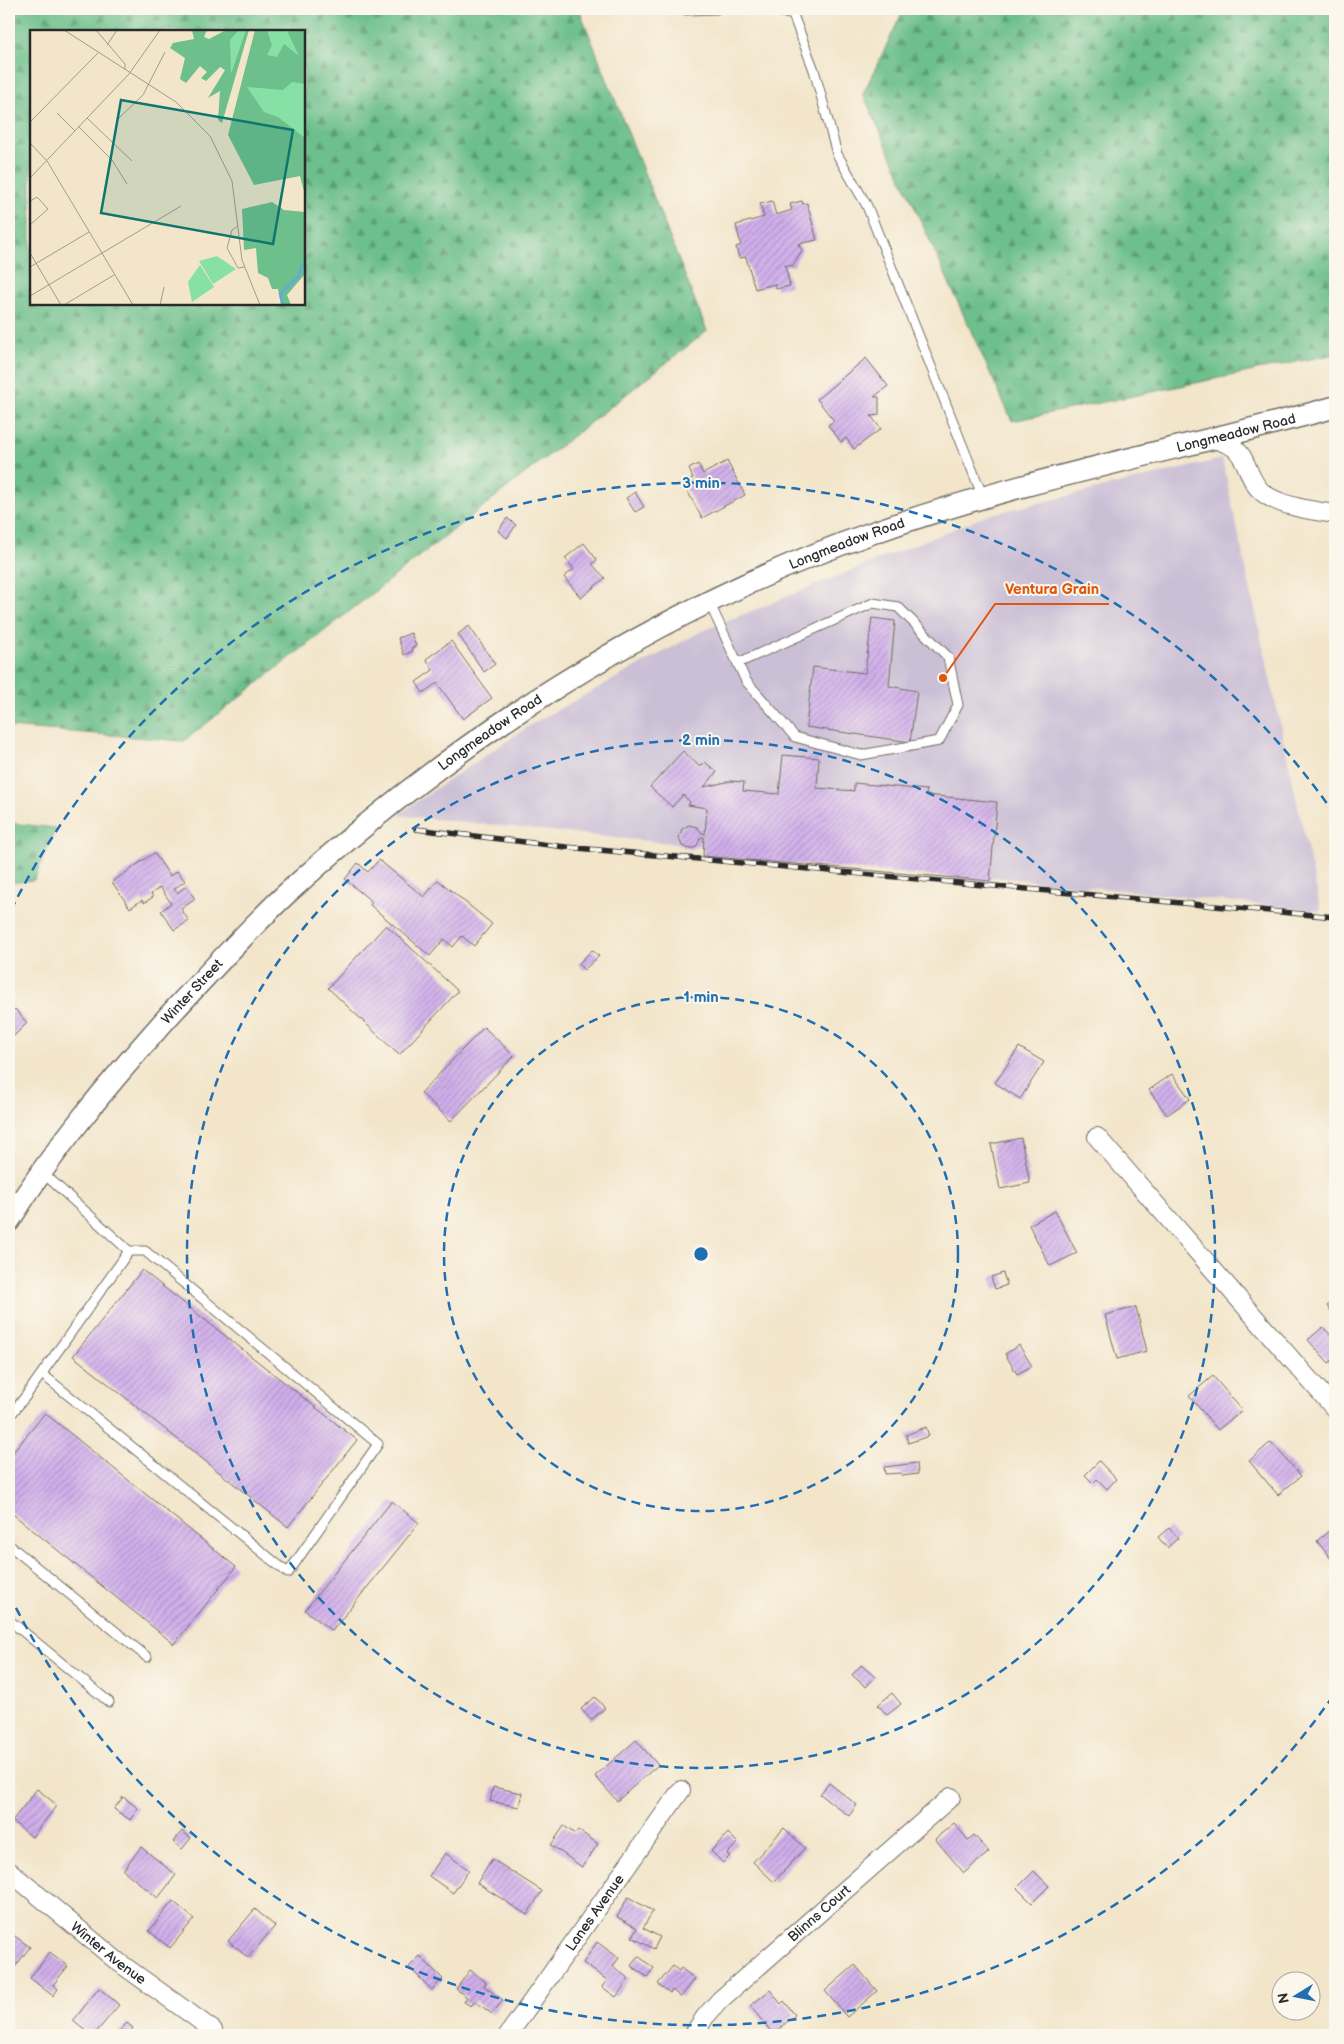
<svg xmlns="http://www.w3.org/2000/svg" width="1344" height="2044" viewBox="0 0 1344 2044" font-family="'Balsamiq Sans',sans-serif">
  <style>
    .industrial { fill: #cbbfd6 }
    .forest { fill: url(#forest-firs); stroke: #4c755b; fill-rule: evenodd }
    .building { fill: url(#building-hatch) }
    .lines { fill: none; stroke-linecap: round; stroke-linejoin: round }
    .service-casing { stroke: #716c63; stroke-width: 11 }
    .minor-casing { stroke: #716c63; stroke-width: 20 }
    .tertiary-casing { stroke: #716c63; stroke-width: 24 }
    .service { stroke: #fff; stroke-width: 9 }
    .minor { stroke: #fff; stroke-width: 18 }
    .tertiary { stroke: #fff; stroke-width: 21 }
    .rail-casing { stroke: #2b2b2b; stroke-width: 5.5 }
    .rail { stroke: #fbf7ec; stroke-width: 4; stroke-dasharray: 11; stroke-linecap: butt }
    .ring { fill: none; stroke: #1f6fb2; stroke-width: 2.5; stroke-dasharray: 9 6 }
    .labels { text-anchor: middle; stroke-width: 4; stroke-linejoin: round; paint-order: stroke }
    .street-label { font-size: 14px; fill: #2b2b2b; stroke: #fbf7ec }
    .inset-river { fill: none; stroke: #60abd9; stroke-width: 2.5 }
    .inset-road { fill: none; stroke: #a29b8a; stroke-width: 1 }
    .view { fill: #0f766e; fill-opacity: 0.15; stroke: #0f766e; stroke-width: 2.5 }
    .inset-edge { fill: none; stroke: #2b2b2b; stroke-width: 2.5 }
    .centre { fill: #1f6fb2; stroke: #fbf7ec; stroke-width: 2.5 }
    .ring-label { font-size: 15px; text-anchor: middle; font-weight: bold; fill: #1f6fb2; stroke: #fbf7ec; stroke-width: 4; stroke-linejoin: round; paint-order: stroke }
    .leader { fill: none; stroke: #df570e; stroke-width: 2 }
    .callout-dot { fill: #df570e; stroke: #fbf7ec; stroke-width: 2 }
    .callout-label { font-size: 15px; text-anchor: middle; font-weight: bold; fill: #df570e; stroke: #fbf7ec; stroke-width: 4; stroke-linejoin: round; paint-order: stroke }
  </style>
  <defs>
    <pattern id="forest-firs" width="22" height="20" patternUnits="userSpaceOnUse" patternTransform="scale(1.25)"><rect width="22" height="20" fill="#6dbf8b"/><path d="M5 1l3.5 6h-7zM16 11l3.5 6h-7z" fill="#5a9b72"/></pattern>
    <pattern id="building-hatch" width="6" height="6" patternUnits="userSpaceOnUse" patternTransform="scale(1.25)"><rect width="6" height="6" fill="#d1afec"/><path d="M-1 1l2-2M0 6l6-6M5 7l2-2" fill="none" stroke="#aa8fbf"/></pattern>
  </defs>
  <rect width="100%" height="100%" fill="#fbf7ec"/>
  <filter id="ink" filterUnits="userSpaceOnUse"><feTurbulence type="fractalNoise" baseFrequency=".02" numOctaves="2"/><feDisplacementMap in="SourceGraphic" scale="10" xChannelSelector="R" yChannelSelector="G"/><feConvolveMatrix kernelMatrix="1 2 1 2 8 2 1 2 1" color-interpolation-filters="sRGB"/></filter>
  <filter id="wash" filterUnits="userSpaceOnUse"><feTurbulence type="fractalNoise" baseFrequency=".0096" numOctaves="4" result="noise"/><feDisplacementMap in="SourceGraphic" scale="20" xChannelSelector="R" yChannelSelector="G"/><feGaussianBlur stdDeviation="1.12" result="paint"/><feColorMatrix in="noise" values="0 0 0 0 0 0 0 0 0 0 0 0 0 0 0 0 0 1.4 0 .05"/><feComposite in="paint" operator="in"/></filter>
  <g filter="url(#wash)">
    <rect width="100%" height="100%" fill="#f2e5ca"/>
    <!-- industrial -->
    <path class="industrial" d="M1222,459L1321,911L397,815L532,724L700,632L988,515Z"/>
    <!-- forest -->
    <g class="forest">
      <path d="M9,9H579L707,331L184,741L9,727ZM31,31H304V304H31Z"/>
      <path d="M904,9H1335V354L1012,421L863,94Z"/>
      <path d="M9,823L56,828L34,880L9,883Z"/>
    </g>
    <g id="blocks">
      <!-- building -->
      <g class="building">
        <path d="M772,201L776,215L792,210L790,204L802,201L803,204L807,203L817,240L798,244L802,250L793,266L785,265L790,286L776,289L775,284L755,289L746,257L739,258L736,247L741,245L736,225L764,217L760,204Z"/>
        <path d="M866,358L888,386L874,397H879V415L871,416L881,429L854,449L846,438L841,442L828,425L834,421L817,399Z"/>
        <path d="M727,461L745,495L702,518L683,483L693,478L689,469L698,464L703,474Z"/>
        <path d="M635,492L644,507L635,512L626,498Z"/>
        <path d="M507,518L516,525L507,538L498,531Z"/>
        <path d="M584,543L597,560L592,564L605,578L581,598L564,577L574,569L565,558Z"/>
        <path d="M872,618L895,621L889,686L917,691L910,742L806,727L813,667L865,673Z"/>
        <path d="M469,626L495,664L484,672L458,634Z"/>
        <path d="M411,633L416,646L411,648L413,651L404,655L398,638Z"/>
        <path d="M451,641L492,698L463,719L437,683L423,693L416,682L433,670L426,659Z"/>
        <path d="M683,751L700,767L705,762L717,772L704,787L731,781L744,782L743,791L779,794L783,755L819,758L817,788L854,791V783L927,790L926,795L997,802L990,881L703,856L704,837H701L696,847L690,849L682,846L679,838L682,829L689,825L697,827L702,833L705,834L707,808L688,805L690,802L683,795L672,807L650,787Z"/>
        <path d="M154,853L170,876L177,871L185,881L174,889L177,893L186,886L195,899L181,909L189,921L174,930L161,911L171,903L160,887L151,894L153,897L144,903L142,900L130,908L112,882Z"/>
        <path d="M379,860L424,897L438,880L492,924L474,946L462,936L453,947L444,939L430,956L370,905L372,902L345,879L358,863L368,872Z"/>
        <path d="M386,925L458,991L399,1055L328,988Z"/>
        <path d="M592,950L599,956L584,970L578,964Z"/>
        <path d="M15,1009L27,1023L9,1041V1010L11,1013Z"/>
        <path d="M484,1027L514,1056L451,1121L421,1093Z"/>
        <path d="M1019,1047L1044,1062L1020,1099L995,1083Z"/>
        <path d="M1172,1074L1190,1099L1167,1115L1149,1090Z"/>
        <path d="M1021,1138L1030,1183L1000,1189L991,1144Z"/>
        <path d="M1055,1211L1077,1253L1050,1266L1029,1225Z"/>
        <path d="M142,1270L357,1440L288,1527L73,1356Z"/>
        <path d="M1003,1273L1007,1285L995,1289L991,1277Z"/>
        <path d="M1335,1299V1315L1327,1306Z"/>
        <path d="M1136,1307L1147,1351L1117,1359L1105,1315Z"/>
        <path d="M1323,1327L1335,1340V1358L1329,1363L1308,1340Z"/>
        <path d="M1019,1345L1032,1366L1017,1374L1005,1354Z"/>
        <path d="M1213,1376L1242,1410L1218,1430L1189,1396Z"/>
        <path d="M45,1413L236,1567L174,1644L9,1511V1457Z"/>
        <path d="M926,1427L929,1436L908,1443L906,1435Z"/>
        <path d="M1271,1442L1301,1476L1278,1495L1249,1461Z"/>
        <path d="M1099,1461L1116,1479L1107,1489L1097,1479L1093,1483L1085,1475Z"/>
        <path d="M917,1463L918,1474L902,1476L901,1473L885,1474L884,1467Z"/>
        <path d="M392,1501L419,1523L332,1631L305,1610Z"/>
        <path d="M1335,1526V1564L1317,1541Z"/>
        <path d="M1169,1528L1178,1538L1167,1548L1158,1537Z"/>
        <path d="M861,1665L875,1677L866,1687L852,1675Z"/>
        <path d="M892,1693L901,1704L887,1715L878,1705Z"/>
        <path d="M595,1697L605,1708L591,1720L581,1709Z"/>
        <path d="M636,1740L658,1765L617,1801L595,1776Z"/>
        <path d="M829,1783L857,1805L849,1816L820,1794Z"/>
        <path d="M493,1787L522,1793L519,1807L490,1801Z"/>
        <path d="M37,1789L57,1805L32,1837L12,1821Z"/>
        <path d="M123,1797L138,1808L130,1820L114,1809Z"/>
        <path d="M954,1823L968,1840L974,1835L989,1852L964,1873L935,1839Z"/>
        <path d="M564,1826L575,1834L578,1830L598,1844L582,1867L551,1845Z"/>
        <path d="M784,1828L805,1848L774,1882L753,1862Z"/>
        <path d="M182,1831L191,1838L182,1849L173,1842Z"/>
        <path d="M728,1833L738,1843L727,1854L730,1856L723,1863L711,1851Z"/>
        <path d="M141,1847L176,1875L158,1898L123,1870Z"/>
        <path d="M445,1853L469,1870L453,1893L429,1876Z"/>
        <path d="M492,1859L542,1891L527,1915L477,1883Z"/>
        <path d="M1034,1871L1049,1886L1032,1903L1017,1888Z"/>
        <path d="M628,1897L653,1911L643,1928L660,1937L654,1949L632,1937L637,1928L617,1917Z"/>
        <path d="M173,1901L194,1919L170,1948L149,1931Z"/>
        <path d="M255,1909L275,1926L248,1958L228,1941Z"/>
        <path d="M9,1932L30,1947L9,1975Z"/>
        <path d="M597,1942L619,1958L613,1966L629,1979L616,1997L602,1987L607,1980L583,1963Z"/>
        <path d="M50,1952L68,1966L53,1985L58,1989L53,1996L30,1978Z"/>
        <path d="M420,1956L443,1979L432,1990L409,1967Z"/>
        <path d="M638,1956L654,1968L647,1977L631,1966Z"/>
        <path d="M855,1965L877,1991L847,2017L825,1991Z"/>
        <path d="M673,1966L679,1971L681,1968L695,1979L681,1997L672,1990L670,1993L658,1984Z"/>
        <path d="M470,1970L486,1982L484,1986L503,2000L492,2014L475,2001L471,2006L464,2002L467,1997L456,1989Z"/>
        <path d="M99,1988L119,2005L94,2035H91L73,2021Z"/>
        <path d="M770,1990L781,2004L784,2001L795,2015L773,2034L750,2006Z"/>
        <path d="M127,2023L133,2028L128,2035H116Z"/>
      </g>
    </g>
  </g>
  <g filter="url(#ink)">
    <use href="#blocks" fill-opacity="0" stroke="#716c63" stroke-width="1"/>
    <g class="lines">
      <!-- service casing -->
      <g class="service-casing">
        <g id="service">
          <path d="M683,9L687,10L717,9"/>
          <path d="M770,9L793,15L814,70L837,154L867,206L983,497"/>
          <path d="M709,602L746,681L795,737L861,755L939,741L958,705L948,657L898,607L873,603L738,663"/>
          <path d="M42,1374L288,1573L378,1444L145,1251H129"/>
          <path d="M9,1417L25,1397L129,1251L42,1172"/>
          <path d="M9,1545L147,1657"/>
          <path d="M9,1620L109,1702"/>
        </g>
      </g>
      <!-- minor casing -->
      <g class="minor-casing">
        <g id="minor">
          <path d="M1212,438C1219,441 1227,443 1233,447C1248,457 1248,481 1262,492C1278,506 1314,511 1335,514"/>
          <path d="M1097,1137L1335,1409"/>
          <path id="s1" d="M9,1871L117,1961L213,2030"/>
          <path id="s2" d="M508,2035L681,1790"/>
          <path id="s3" d="M693,2035L705,2017L720,2000L951,1797"/>
        </g>
      </g>
      <!-- tertiary casing -->
      <g class="tertiary-casing">
        <g id="tertiary">
          <path id="s4" d="M9,1221C54,1148 110,1082 167,1018C205,977 243,935 284,896C454,740 651,612 869,534C1022,479 1179,450 1335,407"/>
        </g>
      </g>
      <!-- service -->
      <use href="#service" class="service"/>
      <!-- minor -->
      <use href="#minor" class="minor"/>
      <!-- tertiary -->
      <use href="#tertiary" class="tertiary"/>
      <!-- rail casing -->
      <g class="rail-casing">
        <path id="rail" d="M416,829L566,847L1335,917"/>
      </g>
      <!-- rail -->
      <use href="#rail" class="rail"/>
    </g>
  </g>
  <!-- distance rings -->
  <g class="ring">
    <circle cx="701" cy="1254" r="257"/>
    <circle cx="701" cy="1254" r="514"/>
    <path d="M1333 1696A771 771 0 0 1 11 1598M11 910A771 771 0 0 1 1333 812"/>
  </g>
  <g class="labels">
    <!-- street labels -->
    <g class="street-label">
      <text dy="5" stroke="none"><textPath href="#s4" startOffset="1500">Longmeadow Road</textPath></text>
      <text dy="5" stroke="none"><textPath href="#s4" startOffset="1095">Longmeadow Road</textPath></text>
      <text dy="5" stroke="none"><textPath href="#s4" startOffset="690">Longmeadow Road</textPath></text>
      <text dy="5" stroke="none"><textPath href="#s4" startOffset="294">Winter Street</textPath></text>
      <text dy="5" stroke="none"><textPath href="#s2" startOffset="150">Lanes Avenue</textPath></text>
      <text dy="5" stroke="none"><textPath href="#s3" startOffset="176">Blinns Court</textPath></text>
      <text dy="5" stroke="none"><textPath href="#s1" startOffset="129">Winter Avenue</textPath></text>
    </g>
  </g>
  <!-- overview -->
  <g transform="translate(30 30)">
    <rect width="275" height="275" fill="#f2e5ca"/>
    <path d="M162,0H177L174,7L179,9L196,0H219L192,93L188,90L190,61L178,68L195,40L190,37L176,51L171,48L177,42L170,36L156,53L150,49L155,28L140,18L143,13L164,9ZM225,0H275V165L270,146L224,155L198,105ZM242,172L254,180L275,182V244L257,265L261,275H251L248,259H242L238,248L228,243L226,218L214,220L212,179Z" fill="#6dbf8b"/>
    <path d="M209,0H216L201,44L200,10ZM237,0H260L258,3L269,26L254,14L247,27L237,25L242,15ZM262,52L275,54V108L248,87L234,82L217,57L253,60Z" fill="#87e1a6"/>
    <path d="M187,226L206,239L183,254L169,231ZM170,235L184,257L162,272L158,252Z" fill="#87e1a6"/>
    <path class="inset-river" d="M253,275L250,264L268,247L272,234"/>
    <path class="inset-road" d="M34,0L146,72L180,106L202,151L212,230L230,275M66,0L95,34V39M77,15L87,0M27,83L45,101M57,88L102,131M89,88L113,65L135,22M0,92L68,23M49,97L82,130L97,154M0,113L17,131L103,275M0,148L99,44L130,0M0,171L7,167L18,179L0,195M208,196L202,200L197,218L208,238L214,237M0,223L31,275M0,237L59,202M0,266L151,176M34,275L84,245M130,275L134,257"/>
    <path class="view" d="M91,70L263,100L243,214L71,183Z"/>
    <rect width="275" height="275" class="inset-edge"/>
  </g>
  <circle cx="701" cy="1254" r="8" class="centre"/>
  <g class="ring-label">
    <text x="701" y="488">3 min</text>
    <text x="701" y="745">2 min</text>
    <text x="701" y="1002">1 min</text>
  </g>
  <!-- callouts -->
  <path class="leader" d="M943 678L995 604H1109"/>
  <circle class="callout-dot" cx="943" cy="678" r="5"/>
  <g class="callout-label">
    <text x="1052" y="594">Ventura Grain</text>
  </g>
  <!-- margin -->
  <rect width="1344" height="2044" fill="none" stroke="#fbf7ec" stroke-width="30"/>
  <!-- north arrow -->
  <g transform="translate(1296 1996) rotate(260)"><circle r="24" fill="#fbf7ec" stroke="#a8a59f"/>
  <path d="M0-4L9 19L0 12L-9 19Z" fill="#1f6fb2"/>
  <text y="-8" font-size="14" font-weight="bold" text-anchor="middle" fill="#2b2b2b">N</text>
  </g>
</svg>
